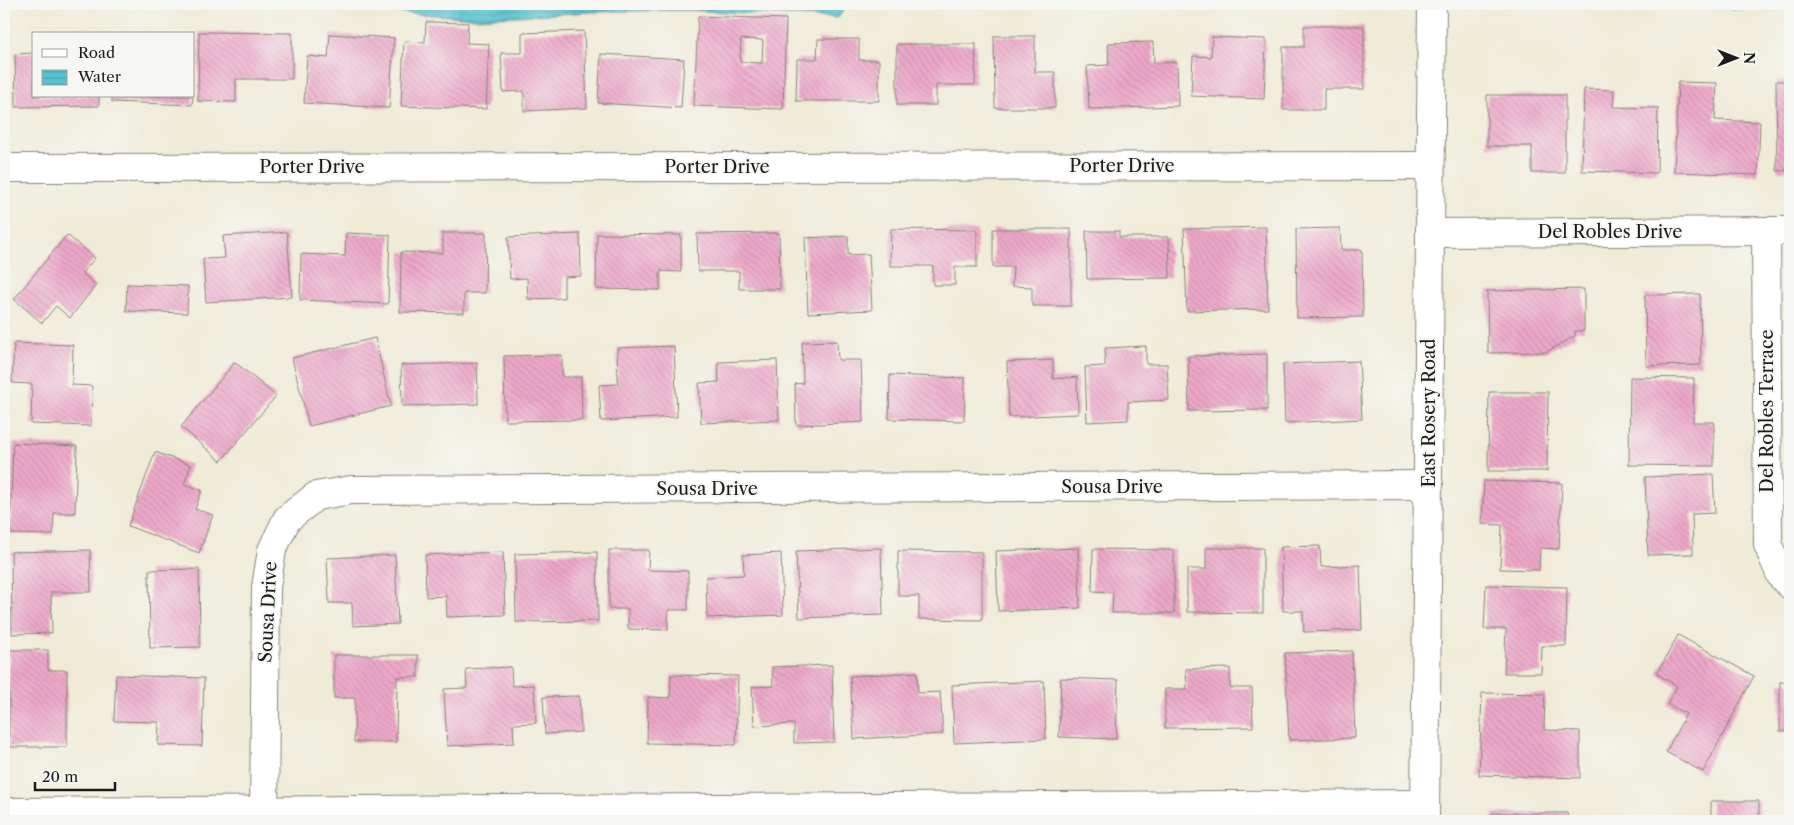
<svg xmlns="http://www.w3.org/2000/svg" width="1794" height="825" viewBox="0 0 1794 825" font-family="'Libre Caslon Text',serif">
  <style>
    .water { fill: url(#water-rules); stroke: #396f76 }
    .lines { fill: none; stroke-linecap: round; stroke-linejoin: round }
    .stream { stroke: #56c2cf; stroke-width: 8 }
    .building { fill: url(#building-back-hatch); fill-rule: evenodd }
    .street-casing { stroke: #86847a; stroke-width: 30 }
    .street { stroke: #fff; stroke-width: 28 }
    .labels { text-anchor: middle; stroke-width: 4; stroke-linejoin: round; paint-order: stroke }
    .street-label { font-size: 18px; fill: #1c1c1c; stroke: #f6f6f2 }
  </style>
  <defs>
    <pattern id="water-rules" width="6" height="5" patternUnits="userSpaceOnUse" patternTransform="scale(1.25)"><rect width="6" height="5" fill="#56c2cf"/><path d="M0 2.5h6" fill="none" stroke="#4aa6b1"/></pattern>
    <pattern id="building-back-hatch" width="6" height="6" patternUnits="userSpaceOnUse" patternTransform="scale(1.25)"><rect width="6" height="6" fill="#eda8c9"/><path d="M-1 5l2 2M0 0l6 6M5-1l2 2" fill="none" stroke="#cb90ac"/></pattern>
  </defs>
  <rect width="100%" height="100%" fill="#f6f6f2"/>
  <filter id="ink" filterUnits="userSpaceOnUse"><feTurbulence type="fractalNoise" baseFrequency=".02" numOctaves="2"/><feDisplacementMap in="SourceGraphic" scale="10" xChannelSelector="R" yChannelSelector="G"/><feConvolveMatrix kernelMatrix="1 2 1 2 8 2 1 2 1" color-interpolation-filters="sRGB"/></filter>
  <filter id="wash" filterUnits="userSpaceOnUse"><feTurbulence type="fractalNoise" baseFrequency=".0096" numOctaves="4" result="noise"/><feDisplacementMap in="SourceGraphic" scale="20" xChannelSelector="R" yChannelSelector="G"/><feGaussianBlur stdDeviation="1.12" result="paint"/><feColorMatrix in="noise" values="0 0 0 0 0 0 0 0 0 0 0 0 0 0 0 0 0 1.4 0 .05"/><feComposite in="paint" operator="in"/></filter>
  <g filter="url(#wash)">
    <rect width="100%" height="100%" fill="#efebd7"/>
    <!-- water -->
    <path class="water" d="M351,4H848L838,18L687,10L592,12L476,18L366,10Z"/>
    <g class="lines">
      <!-- stream -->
      <path class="stream" d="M1675,4L1790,6"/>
    </g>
    <g id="blocks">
      <!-- building -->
      <g class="building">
        <path d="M698,16L786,19L783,109L694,106ZM741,39L763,40L762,63L740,62Z"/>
        <path d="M426,22L468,23L467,43L489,44L486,109L401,106L404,41L425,42Z"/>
        <path d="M1304,26H1364V89H1324V110H1283V47H1304Z"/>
        <path d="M584,31L587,108L524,111V91L503,92L501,53H522V33Z"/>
        <path d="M199,32L292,33V79H236V102L198,101Z"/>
        <path d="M330,34L394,38L389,108L304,103L307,56L328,58Z"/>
        <path d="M994,36H1035V72H1055V108H995Z"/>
        <path d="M1212,37L1266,39L1264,99L1191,96L1193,56L1211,57Z"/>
        <path d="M818,39H859V60H879V101H796L797,59H817Z"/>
        <path d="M1153,42L1154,63L1177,62L1178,106L1089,109L1087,66L1109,65L1108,43Z"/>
        <path d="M897,44H976L975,85H936V105H897Z"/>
        <path d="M34,53V96H99V106L16,107L15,54Z"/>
        <path d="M601,54L684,59L681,108L598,103Z"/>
        <path d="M1776,81H1790V170L1777,171Z"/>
        <path d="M1678,82L1717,83L1715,120L1760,122L1758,175L1674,172Z"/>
        <path d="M1584,89L1614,90L1613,107L1658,108L1657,173L1582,171Z"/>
        <path d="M1487,95H1565V173H1532V146H1487Z"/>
        <path d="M112,96H193L192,105L112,102Z"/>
        <path d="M1266,227L1268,309L1187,311L1184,229Z"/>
        <path d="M1340,228L1341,250H1362L1363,317L1297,318L1296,229Z"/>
        <path d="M891,229L977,230V267H955V285H933V266H890Z"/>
        <path d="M993,229H1071V306H1032V287L1012,286L1013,267H993Z"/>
        <path d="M1086,231H1119V237H1169L1170,278L1087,279Z"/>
        <path d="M287,232L292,297L206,302L203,259L225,258L223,236Z"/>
        <path d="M346,233L390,235L388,304L300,300L301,254L345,256Z"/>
        <path d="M443,233H486L485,293H464V313L400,312L401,252L443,253Z"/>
        <path d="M779,233L780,289H739V271H698L697,234Z"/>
        <path d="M580,234L581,276L564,277V298L528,299L527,278L510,279L508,237Z"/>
        <path d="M597,234L681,235V272L660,271V290L596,289Z"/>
        <path d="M67,235L95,258L82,273L96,285L70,318L56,306L42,323L14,299Z"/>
        <path d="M848,236V255L869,254L872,310L808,313L805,238Z"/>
        <path d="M127,284L188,286L187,313L126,311Z"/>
        <path d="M1584,289V331H1575V336L1546,352L1488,353L1487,291Z"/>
        <path d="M1700,294L1701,365L1646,366L1645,295Z"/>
        <path d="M375,338L391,406L309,426L292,358Z"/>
        <path d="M837,341L838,360H861L863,422L796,425L795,384L803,383L802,342Z"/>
        <path d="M14,343L73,345L72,385L92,386L91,426L31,424L32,384L12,383Z"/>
        <path d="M674,346L677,417L601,421L599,385L618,384L617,348Z"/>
        <path d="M1146,346V364H1167L1169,400L1128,402V420L1087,422L1085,367L1105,366V348Z"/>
        <path d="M1267,354V410L1189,411L1188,356Z"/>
        <path d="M562,355V377H581L582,420L505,421L504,356Z"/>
        <path d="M777,360L779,420L701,423L699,383L719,382L718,362Z"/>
        <path d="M1053,360V379L1077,377L1078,414L1009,417L1007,362Z"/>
        <path d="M1359,361L1362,419L1285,423L1283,364Z"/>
        <path d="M235,362L276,396L221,461L181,427Z"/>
        <path d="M477,363L478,404L402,406L401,365Z"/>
        <path d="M890,375L965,378L964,421L889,419Z"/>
        <path d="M1630,377L1694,378L1693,422H1714V466L1629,465Z"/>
        <path d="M1489,392H1548L1547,471H1488Z"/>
        <path d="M13,443L77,446L75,513H54L53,535L10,534Z"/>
        <path d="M155,452L191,465L184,484L202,490L195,509L213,515L199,553L128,526Z"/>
        <path d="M1713,474L1715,513L1692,514L1693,554L1648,555L1645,477Z"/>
        <path d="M1484,481L1562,483L1559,549L1540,548L1539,570L1500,569L1502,525L1482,524Z"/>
        <path d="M1320,546L1321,567L1360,565L1362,630L1304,632L1303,611H1283L1281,547Z"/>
        <path d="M881,548L883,615L799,618L796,551Z"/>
        <path d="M1078,548L1080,608L998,611L996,551Z"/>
        <path d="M1206,548H1263V613L1187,612V569H1206Z"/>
        <path d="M1093,549L1174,550V613H1112L1113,592L1092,591Z"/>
        <path d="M90,550L91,592H51L52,633L12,634L11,552Z"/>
        <path d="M609,550H649L648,570L688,571V610H668V630L628,629V609H609Z"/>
        <path d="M898,551L982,552V620L919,619V596H898Z"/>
        <path d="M503,552L505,615L447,617L446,596L426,597L425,555Z"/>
        <path d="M597,552L598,621L516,622L515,554Z"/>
        <path d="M781,553L783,615L707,618L706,577L744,575L743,555Z"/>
        <path d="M395,555L398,624L353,626L352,603H329L327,558Z"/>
        <path d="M199,569L200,647L150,648L149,570Z"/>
        <path d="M1486,585L1567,587L1566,646H1542L1541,673H1504L1506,629H1484Z"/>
        <path d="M1678,635L1754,676L1703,772L1666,752L1686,714L1667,704L1677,686L1657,674Z"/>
        <path d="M9,650H48V670H67V747H9Z"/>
        <path d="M1352,651L1355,738L1289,740L1285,653Z"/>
        <path d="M334,655H418V677H397L396,742H354L355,698H334Z"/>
        <path d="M832,665L834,742L794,743V724L754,726L752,687L773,686L772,667Z"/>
        <path d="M511,667L512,686L534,685L536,723L513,724L514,743L447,746L444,689L467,688L466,669Z"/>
        <path d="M1230,668V688H1252L1253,727L1165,728V689H1187L1186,669Z"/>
        <path d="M917,672L918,693L940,692L943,734L854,739L850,676Z"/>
        <path d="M116,675L204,678L202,746L158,745L159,722L114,721Z"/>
        <path d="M671,675L738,676L736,745L647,743L648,697L670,698Z"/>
        <path d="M1061,678L1118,680L1116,739L1059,737Z"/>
        <path d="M1044,681L1046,739L954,743L952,685Z"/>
        <rect x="1780" y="682" width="10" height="49"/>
        <path d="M1482,693L1545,694L1544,730L1580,731V778L1479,775Z"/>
        <path d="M579,696L581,732L545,734L543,697Z"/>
        <path d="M1711,801H1759V816L1764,821H1711Z"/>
        <path d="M1492,813H1567L1568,821H1493Z"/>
        <path d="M1698,817V821H1625V820Z"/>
      </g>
    </g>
  </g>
  <g filter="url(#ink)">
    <use href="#blocks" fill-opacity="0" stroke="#86847a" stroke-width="1"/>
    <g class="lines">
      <!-- street casing -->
      <g class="street-casing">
        <g id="street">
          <path d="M4,168L1430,166"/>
          <path d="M1766,231L1768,545L1781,576L1790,585"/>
          <path d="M1430,233L1790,231"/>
          <path d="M4,812L1425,804"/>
          <path d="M264,821L266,587L272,550L287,519L316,496L351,490L1429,485"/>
          <path d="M1425,821L1432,4"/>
        </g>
      </g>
      <!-- street -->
      <use href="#street" class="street"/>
    </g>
  </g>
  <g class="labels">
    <!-- street labels -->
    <g class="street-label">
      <text x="1122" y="172">Porter Drive</text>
      <text x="312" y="173">Porter Drive</text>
      <text x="717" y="173">Porter Drive</text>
      <text x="1610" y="238">Del Robles Drive</text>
      <text transform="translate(1767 411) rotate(-90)" y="6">Del Robles Terrace</text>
      <text transform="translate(1429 413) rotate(-90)" y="6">East Rosery Road</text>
      <text x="1112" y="493">Sousa Drive</text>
      <text x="707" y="495">Sousa Drive</text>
      <text transform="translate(268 612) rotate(-87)" y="6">Sousa Drive</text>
    </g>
  </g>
  <!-- margin -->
  <rect width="1794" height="825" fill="none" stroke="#f6f6f2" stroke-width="20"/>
  <!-- legend -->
  <rect x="32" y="32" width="162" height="65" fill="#f6f6f2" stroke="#9f9f9c"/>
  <rect x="42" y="49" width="25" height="8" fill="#ffffff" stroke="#9f9f9c"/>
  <text x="78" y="58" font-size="15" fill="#1c1c1c">Road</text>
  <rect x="42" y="70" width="25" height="15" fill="url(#water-rules)" stroke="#9f9f9c"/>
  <text x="78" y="82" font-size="15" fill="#1c1c1c">Water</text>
  <!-- north arrow -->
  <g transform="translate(1736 58) rotate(90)" stroke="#f6f6f2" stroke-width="4" paint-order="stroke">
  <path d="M0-4L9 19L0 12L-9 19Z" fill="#1c1c1c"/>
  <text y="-8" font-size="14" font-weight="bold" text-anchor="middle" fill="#1c1c1c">N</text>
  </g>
  <!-- scale -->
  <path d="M35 782v8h80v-8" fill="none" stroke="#1c1c1c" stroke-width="2.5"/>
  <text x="42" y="782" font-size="15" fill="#1c1c1c" stroke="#f6f6f2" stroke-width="4" paint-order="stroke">20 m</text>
</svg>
